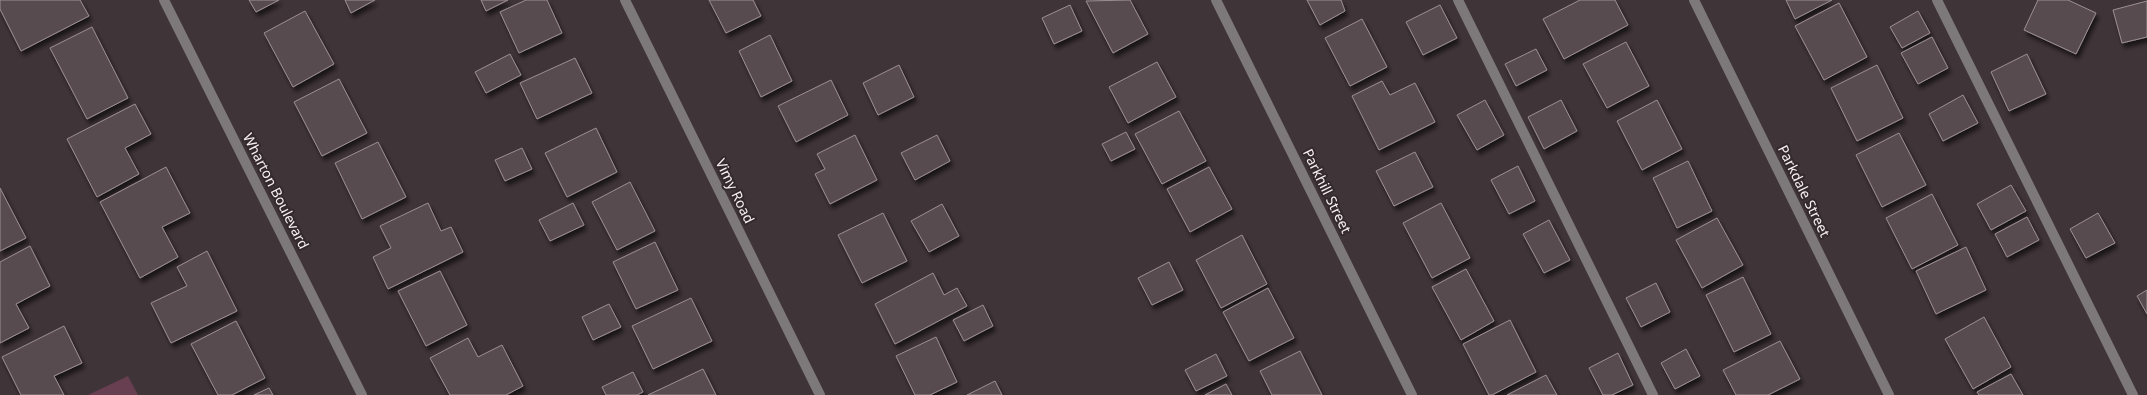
<svg xmlns="http://www.w3.org/2000/svg" width="2147" height="395" viewBox="0 0 2147 395" font-family="'Noto Sans',sans-serif">
  <style>
    .green { fill: #683f50 }
    .building { fill: #584c50; stroke: #9c8f93; filter: url(#shadow) }
    .lines { fill: none; stroke-linecap: round; stroke-linejoin: round }
    .minor { stroke: #7d787a; stroke-width: 10 }
    .labels { text-anchor: middle; stroke-width: 4; stroke-linejoin: round; paint-order: stroke }
    .street-label { font-size: 14px; fill: #f7f0f2; stroke: #342a2e }
  </style>
  <defs>
    <filter id="shadow"><feDropShadow dx="2.5" dy="4.5" stdDeviation="2" flood-color="#0009"/></filter>
  </defs>
  <rect width="100%" height="100%" fill="#3f3438"/>
  <!-- green -->
  <path class="green" d="M128,376L138,395H88Z"/>
  <!-- building -->
  <g class="building">
    <path d="M0,0H80L89,16L21,51L0,9Z"/>
    <path d="M249,0H279L256,12Z"/>
    <path d="M345,0H375L351,13Z"/>
    <path d="M481,0H508L486,11Z"/>
    <path d="M526,0H547L562,33L519,53L500,12Z"/>
    <path d="M709,0H753L761,16L726,33Z"/>
    <path d="M1130,0L1148,34L1113,53L1086,1Z"/>
    <path d="M1307,0H1341L1345,11L1320,25Z"/>
    <path d="M1580,0H1615L1628,25L1564,59L1543,19Z"/>
    <path d="M1786,0H1832L1795,19Z"/>
    <path d="M2038,0H2068L2096,13L2076,54L2024,30Z"/>
    <path d="M2147,1V37L2122,43L2113,10Z"/>
    <path d="M1839,3L1867,57L1824,80L1795,26Z"/>
    <path d="M1070,5L1082,31L1054,44L1042,18Z"/>
    <path d="M1440,5L1457,38L1423,55L1406,22Z"/>
    <path d="M305,11L334,64L293,87L264,33Z"/>
    <path d="M1918,11L1930,33L1902,48L1890,27Z"/>
    <path d="M1362,19L1387,67L1350,86L1325,38Z"/>
    <path d="M92,27L128,98L87,119L50,48Z"/>
    <path d="M770,35L792,81L761,97L739,51Z"/>
    <path d="M1932,37L1948,68L1918,84L1901,53Z"/>
    <path d="M1626,42L1649,86L1607,108L1583,64Z"/>
    <path d="M1536,49L1547,70L1516,86L1505,64Z"/>
    <path d="M510,54L521,75L486,93L475,72Z"/>
    <path d="M2027,54L2046,94L2009,111L1991,72Z"/>
    <path d="M575,58L592,93L537,119L520,83Z"/>
    <path d="M1157,62L1176,97L1128,123L1109,87Z"/>
    <path d="M899,65L914,97L878,115L863,83Z"/>
    <path d="M1877,65L1903,118L1857,141L1831,88Z"/>
    <path d="M339,79L367,133L322,156L294,102Z"/>
    <path d="M831,80L848,115L796,142L778,106Z"/>
    <path d="M1382,81L1390,95L1415,83L1435,122L1379,150L1352,96Z"/>
    <path d="M1963,95L1978,123L1943,141L1929,114Z"/>
    <path d="M1485,100L1504,135L1477,150L1457,115Z"/>
    <path d="M1561,100L1577,131L1544,149L1528,117Z"/>
    <path d="M1657,100L1682,149L1642,170L1617,121Z"/>
    <path d="M135,104L151,134L125,148L139,174L97,197L67,139Z"/>
    <path d="M1179,111L1206,161L1162,184L1135,134Z"/>
    <path d="M596,128L617,172L567,197L545,153Z"/>
    <path d="M1126,132L1135,149L1111,161L1102,144Z"/>
    <path d="M1899,133L1926,185L1882,207L1856,155Z"/>
    <path d="M855,135L877,180L830,204L815,174L825,169L817,154Z"/>
    <path d="M937,135L950,161L915,180L901,153Z"/>
    <path d="M378,142L406,197L362,219L335,163Z"/>
    <path d="M522,148L532,169L505,181L495,160Z"/>
    <path d="M1415,152L1433,187L1394,206L1376,171Z"/>
    <path d="M1688,161L1712,211L1677,228L1653,178Z"/>
    <path d="M1518,166L1535,201L1509,214L1491,180Z"/>
    <path d="M166,167L190,213L162,227L178,257L140,278L100,202Z"/>
    <path d="M1209,167L1232,209L1190,232L1167,189Z"/>
    <path d="M630,182L655,231L617,250L592,202Z"/>
    <path d="M2011,185L2026,211L1991,230L1977,204Z"/>
    <path d="M0,188L26,238L0,251Z"/>
    <path d="M1932,194L1958,245L1912,269L1886,218Z"/>
    <path d="M428,203L441,231L451,227L463,252L388,289L373,257L391,248L380,226Z"/>
    <path d="M573,203L584,225L550,241L539,220Z"/>
    <path d="M1441,203L1470,258L1432,278L1403,223Z"/>
    <path d="M942,204L959,236L929,252L911,221Z"/>
    <path d="M883,213L907,261L862,283L838,235Z"/>
    <path d="M2098,213L2115,243L2086,258L2070,229Z"/>
    <path d="M2027,217L2039,240L2007,257L1995,234Z"/>
    <path d="M1717,218L1743,265L1702,288L1676,240Z"/>
    <path d="M1549,220L1570,260L1544,273L1523,234Z"/>
    <path d="M1242,235L1267,284L1221,308L1196,260Z"/>
    <path d="M655,242L678,290L636,309L613,262Z"/>
    <path d="M30,246L50,286L16,304L29,328L0,343V262Z"/>
    <path d="M1966,247L1986,290L1936,314L1916,271Z"/>
    <path d="M207,251L237,311L171,343L151,303L187,286L177,267Z"/>
    <path d="M1169,262L1183,290L1152,305L1138,278Z"/>
    <path d="M1466,269L1494,321L1461,340L1432,287Z"/>
    <path d="M440,271L467,325L426,346L398,291Z"/>
    <path d="M933,273L944,295L957,288L967,306L895,344L875,304Z"/>
    <path d="M1743,277L1771,334L1734,352L1706,295Z"/>
    <path d="M1656,283L1670,312L1641,327L1626,298Z"/>
    <path d="M1268,288L1294,338L1249,361L1223,312Z"/>
    <path d="M2147,290V314L2137,296Z"/>
    <path d="M691,298L712,341L653,369L632,326Z"/>
    <path d="M609,304L621,327L593,340L582,317Z"/>
    <path d="M983,305L993,326L964,341L953,320Z"/>
    <path d="M1984,317L2011,367L1973,389L1945,339Z"/>
    <path d="M1510,320L1536,372L1492,395H1489L1463,344Z"/>
    <path d="M236,321L265,378L232,395H218L191,344Z"/>
    <path d="M64,326L82,363L54,376L64,395H21L2,357Z"/>
    <path d="M936,337L957,382L930,395H915L896,356Z"/>
    <path d="M468,338L478,357L502,345L523,386L506,395H450L430,358Z"/>
    <path d="M1780,341L1800,379L1768,395H1736L1723,370Z"/>
    <path d="M1686,349L1700,376L1675,389L1661,363Z"/>
    <path d="M1300,351L1322,395H1272L1260,371Z"/>
    <path d="M1618,353L1633,385L1612,395H1603L1589,368Z"/>
    <path d="M1216,354L1227,376L1196,391L1185,370Z"/>
    <path d="M703,369L716,395H648Z"/>
    <path d="M633,372L643,392L637,395H606L602,387Z"/>
    <path d="M2011,374L2023,395H1979L1977,392Z"/>
    <path d="M1546,375L1557,395H1507Z"/>
    <path d="M995,381L1002,395H967Z"/>
    <path d="M1226,384L1232,395H1205Z"/>
    <path d="M269,388L273,395H254Z"/>
  </g>
  <g class="lines">
    <!-- minor -->
    <g class="minor">
      <path d="M164,0L362,395"/>
      <path d="M625,0L820,395"/>
      <path d="M1216,0L1412,395"/>
      <path d="M1458,0L1653,395"/>
      <path d="M1694,0L1889,395"/>
      <path d="M1937,0L2133,395"/>
    </g>
  </g>
  <g class="labels">
    <!-- street labels -->
    <g class="street-label">
      <text transform="translate(276 191) rotate(63)" y="5">Wharton Boulevard</text>
      <text transform="translate(735 191) rotate(64)" y="5">Vimy Road</text>
      <text transform="translate(1327 191) rotate(64)" y="5">Parkhill Street</text>
      <text transform="translate(1804 191) rotate(64)" y="5">Parkdale Street</text>
    </g>
  </g>
</svg>
